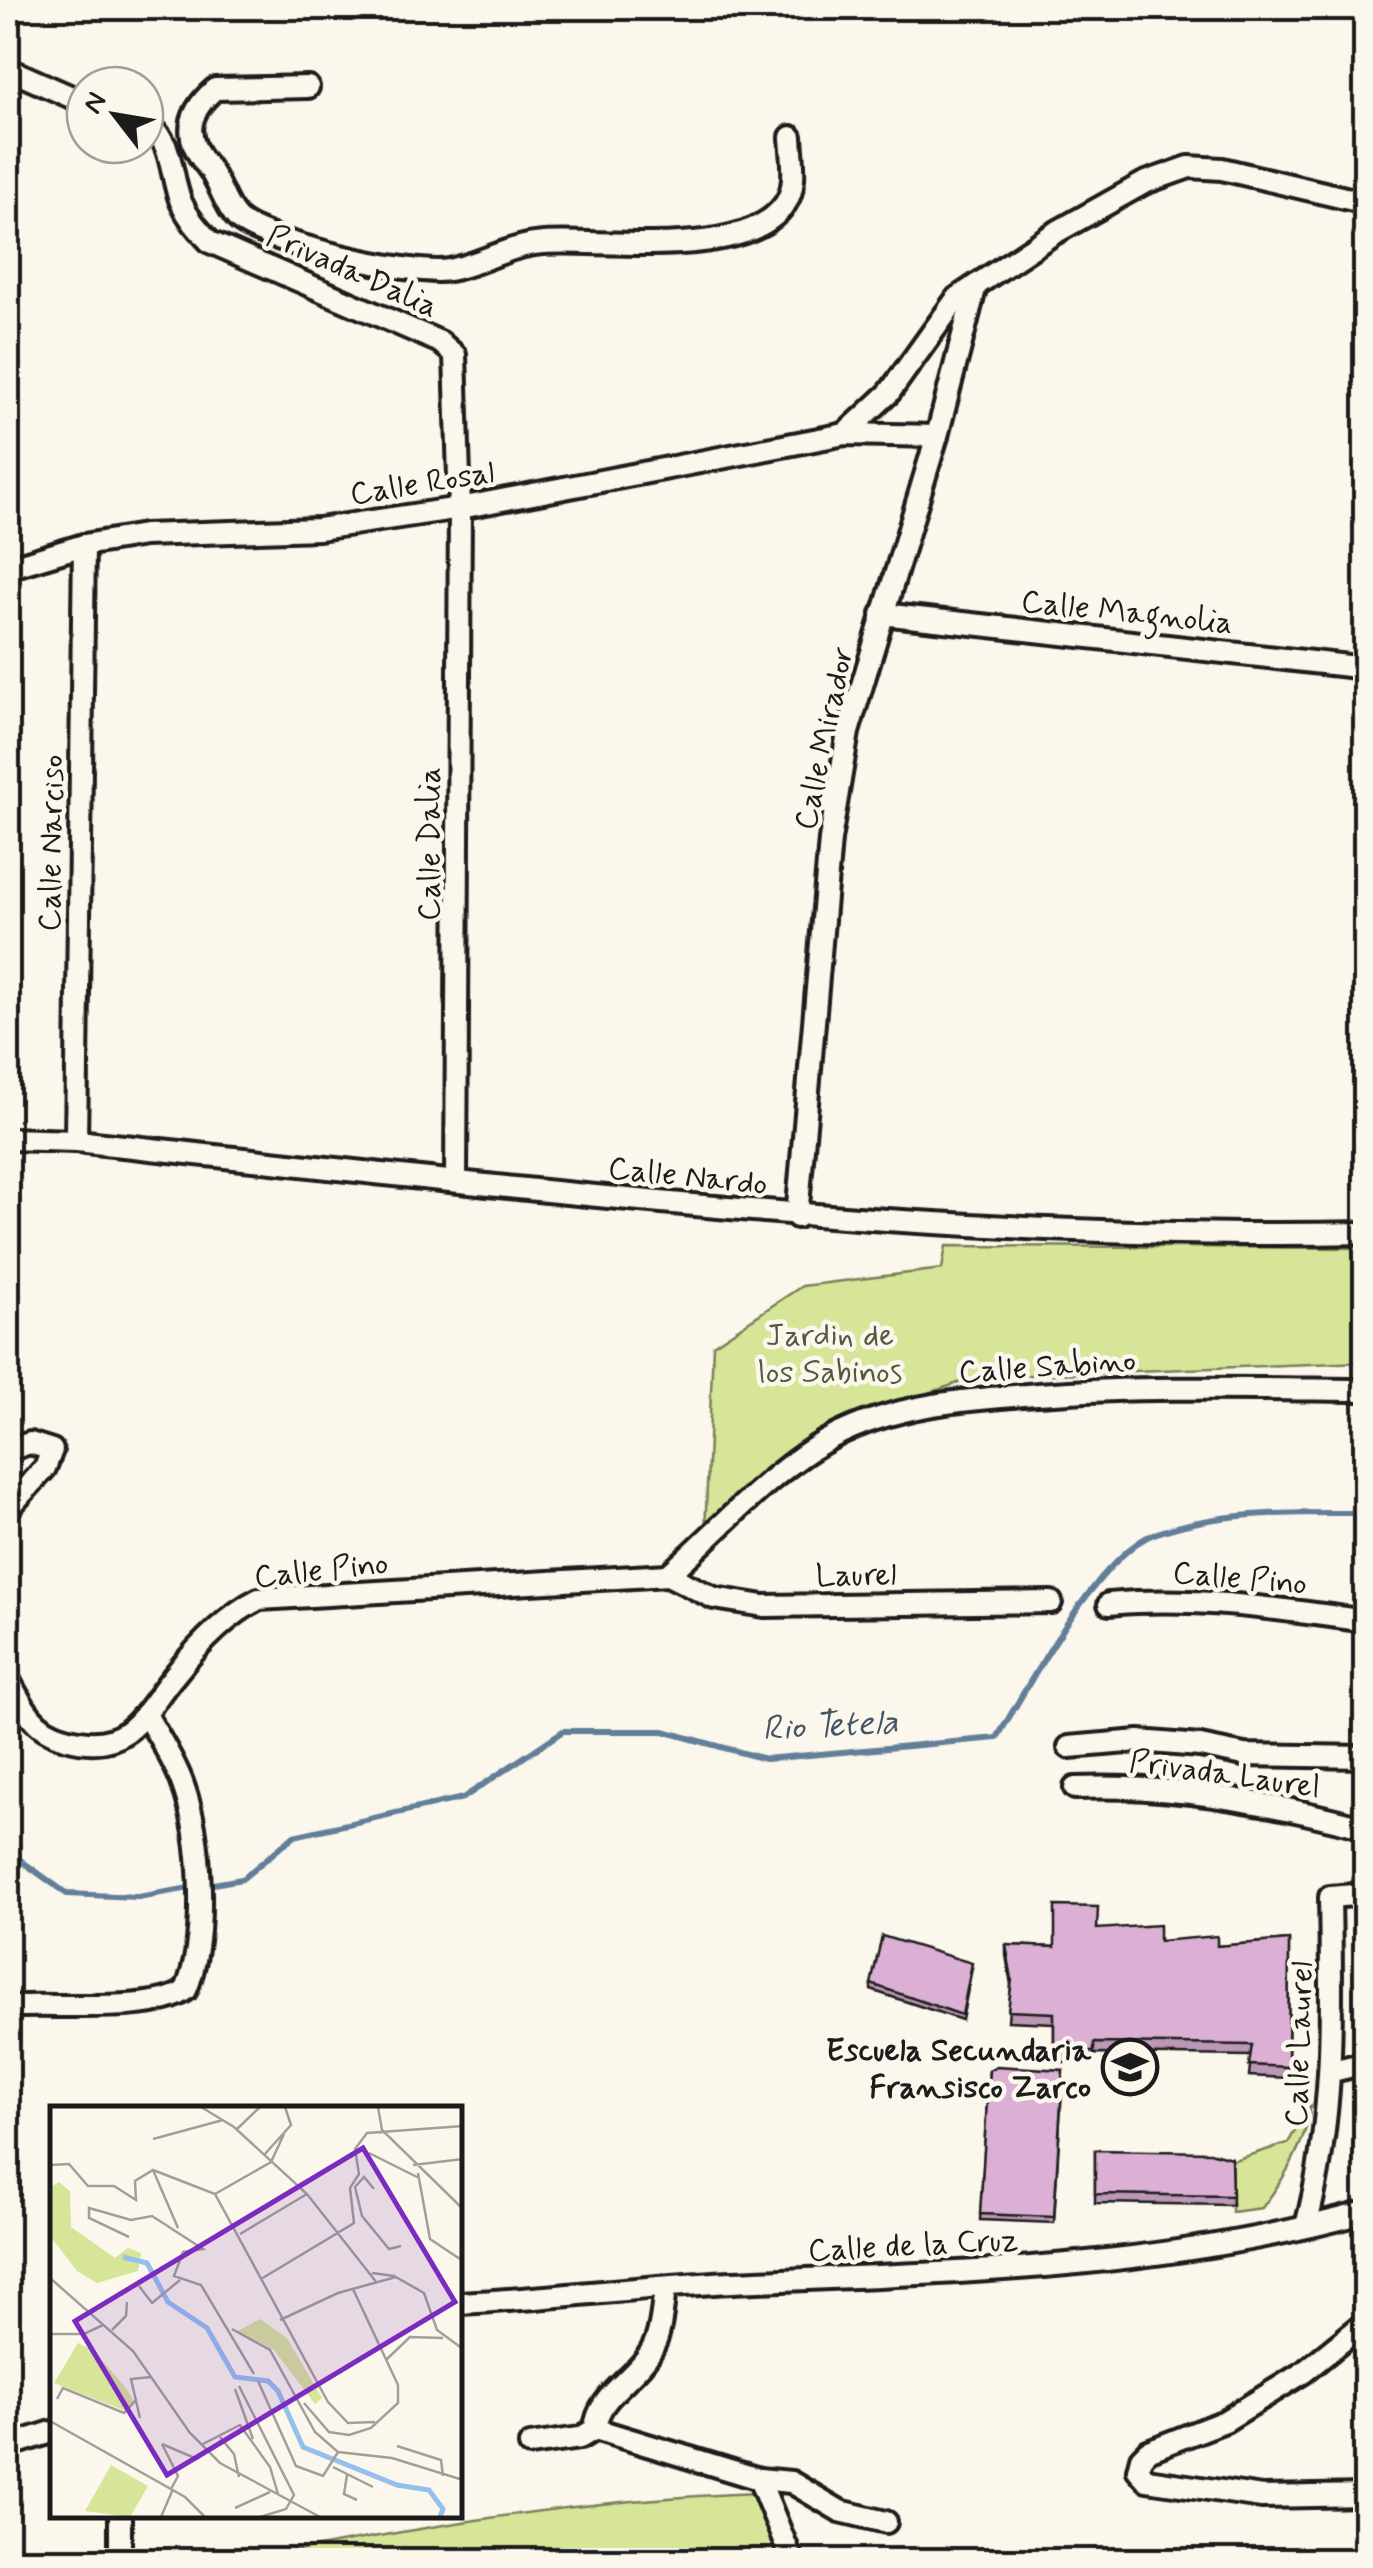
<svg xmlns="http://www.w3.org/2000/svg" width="1373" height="2568" viewBox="0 0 1373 2568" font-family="Mynerve,sans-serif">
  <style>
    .green { fill: #d7e598; stroke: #7a805a; stroke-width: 2.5 }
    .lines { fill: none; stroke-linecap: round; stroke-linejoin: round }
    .stream { stroke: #637e99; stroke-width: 6 }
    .street-casing { stroke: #1c1c1c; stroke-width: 28 }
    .street { stroke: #fbf7ec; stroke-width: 20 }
    .wall { fill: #bc97b6; stroke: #1c1c1c; stroke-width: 2.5 }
    .building { fill: #dbb0d4; stroke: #1c1c1c; stroke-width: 2.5 }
    .labels { text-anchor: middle; stroke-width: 9; stroke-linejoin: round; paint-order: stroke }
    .street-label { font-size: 32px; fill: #1c1c1c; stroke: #fbf7ec }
    .park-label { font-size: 32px; fill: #545841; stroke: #fbf7ec }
    .poi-label { font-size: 32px; font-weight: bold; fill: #1c1c1c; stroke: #fbf7ec; text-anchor: end }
    .water-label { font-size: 35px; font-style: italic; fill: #465565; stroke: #fbf7ec }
    .inset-river { fill: none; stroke: #93c0ed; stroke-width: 5 }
    .inset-road { fill: none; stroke: #a29f99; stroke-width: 2.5 }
    .view { fill: #7b2cbf; fill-opacity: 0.15; stroke: #7b2cbf; stroke-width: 5 }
    .inset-edge { fill: none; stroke: #1c1c1c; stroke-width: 5 }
  </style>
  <rect width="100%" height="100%" fill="#fbf7ec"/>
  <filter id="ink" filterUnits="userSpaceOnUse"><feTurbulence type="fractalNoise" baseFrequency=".01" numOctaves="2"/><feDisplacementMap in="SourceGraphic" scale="20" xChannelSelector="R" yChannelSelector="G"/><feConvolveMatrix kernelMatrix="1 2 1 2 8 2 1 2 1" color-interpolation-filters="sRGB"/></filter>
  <g filter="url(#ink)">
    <!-- green -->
    <g class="green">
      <path d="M946,1246L1365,1248V1362L976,1377L836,1424L705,1533L713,1345L802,1286L942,1269Z"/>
      <path d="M1311,2104C1307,2140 1284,2179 1262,2208L1232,2212L1231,2161L1288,2143Z"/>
      <path d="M760,2493L785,2560H250C424,2526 582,2499 760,2493Z"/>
    </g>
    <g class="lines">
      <!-- stream -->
      <path class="stream" d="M8,1858L16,1857L67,1894L138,1897L242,1879L294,1836L463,1798L563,1731H663L765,1759L997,1738C1027,1688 1099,1554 1154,1534C1222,1510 1294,1513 1366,1513"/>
      <!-- street casing -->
      <g class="street-casing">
        <g id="street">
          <path d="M8,69L85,103"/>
          <path d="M308,87L215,89C187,113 183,137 207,166C220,182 223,203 237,218C261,242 415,277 449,270C482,264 509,245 544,243C604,239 747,261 785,204C798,186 792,158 791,137"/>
          <path d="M145,122C175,142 169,173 181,202C188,218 198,229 210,242L440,342L455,355L460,508L456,1181"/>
          <path d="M845,434L889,393L957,298L1053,234L1144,183L1189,167L1222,169L1366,203"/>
          <path d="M8,568L84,545L144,535L319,529L460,508L845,434L937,436"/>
          <path d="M882,614L1366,668"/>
          <path d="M8,1139L76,1141C505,1186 934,1242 1366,1233"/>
          <path d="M76,1141L84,545"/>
          <path d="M797,1217L830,840L848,732L937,436L976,285"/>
          <path d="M8,1450L30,1443L52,1450L45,1468L8,1509"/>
          <path d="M668,1575C717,1532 774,1468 831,1438C895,1404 968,1399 1038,1394C1147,1386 1256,1389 1366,1390"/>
          <path d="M1109,1604C1194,1596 1281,1609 1366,1621"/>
          <path d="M8,1679C28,1714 35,1734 79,1741C130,1750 145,1711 173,1677C195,1649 227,1615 259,1599L668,1575L714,1598L764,1606L1051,1602"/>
          <path d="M1069,1747L1139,1741L1200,1746L1244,1755L1366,1757"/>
          <path d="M1075,1788C1170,1784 1273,1803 1366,1828"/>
          <path d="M21,2006C60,2004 157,2013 186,1990C208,1938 202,1838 183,1785C175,1761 159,1738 147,1716"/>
          <path d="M1332,2071L1366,2063"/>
          <path d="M1306,2226C1335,2116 1332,2010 1330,1897L1366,1894"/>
          <path d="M665,2290C662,2307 662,2329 654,2345C640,2377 597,2394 595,2429L759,2479L791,2482L840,2511L886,2522"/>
          <path d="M460,2303C551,2299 642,2286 733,2282C946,2273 1158,2270 1366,2212"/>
          <path d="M1366,2322L1304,2372L1225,2421L1148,2451L1141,2458L1138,2470L1147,2480L1262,2497L1366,2495"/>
          <path d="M530,2445L580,2438L595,2429"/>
          <path d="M8,2446L52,2432"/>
          <path d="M759,2479L792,2560"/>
          <path d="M120,2560V2516"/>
        </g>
      </g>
      <!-- street -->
      <use href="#street" class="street"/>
    </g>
    <!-- wall -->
    <g class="wall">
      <path d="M1098,1929L1159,1941L1217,1946L1289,1940L1288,2078L1249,2076L1251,2056L1094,2054V2062H1054V2023L1008,2021L1011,1985L1006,1955V1945L1055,1947Z"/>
      <path d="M972,1968L962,2020L871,1990V1984Z"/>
      <path d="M989,2070H1063L1054,2223L980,2220Z"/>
      <path d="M1095,2150L1231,2158L1232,2205L1095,2203Z"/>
    </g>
    <!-- building -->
    <g class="building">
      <path d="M1055,1906L1098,1907L1097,1929L1159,1925V1941L1217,1936V1946L1289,1940L1288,2067L1249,2065L1252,2045L1094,2043V2052L1054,2051V2013L1008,2011L1012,1979L1006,1945L1055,1947Z"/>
      <path d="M882,1936L972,1963L962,2015L871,1984Z"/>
      <path d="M996,2066L1063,2070L1054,2217L980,2214L989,2070Z"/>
      <path d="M1095,2150L1210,2152L1231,2158L1232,2196L1095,2194Z"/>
    </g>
  </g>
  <!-- icons -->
  <defs>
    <g id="school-ring" transform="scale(2.875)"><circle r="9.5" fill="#fbf7ec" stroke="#1c1c1c" stroke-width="1.5"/><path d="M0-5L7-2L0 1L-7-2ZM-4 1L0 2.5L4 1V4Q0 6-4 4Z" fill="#1c1c1c"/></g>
  </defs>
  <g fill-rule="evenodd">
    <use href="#school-ring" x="1130" y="2067"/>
  </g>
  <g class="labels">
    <!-- street labels -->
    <g class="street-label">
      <text transform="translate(353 270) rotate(24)" y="11">Privada Dalia</text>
      <text transform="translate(422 482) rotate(-9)" y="11">Calle Rosal</text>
      <text transform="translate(1127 611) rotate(6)" y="11">Calle Magnolia</text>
      <text transform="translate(823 738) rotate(-78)" y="11">Calle Mirador</text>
      <text transform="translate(50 843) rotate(-89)" y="11">Calle Narciso</text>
      <text transform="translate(428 844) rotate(-90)" y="11">Calle Dalia</text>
      <text transform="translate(688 1175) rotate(6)" y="11">Calle Nardo</text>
      <text transform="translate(1047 1365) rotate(-4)" y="11">Calle Sabino</text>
      <text transform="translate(321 1569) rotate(-6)" y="11">Calle Pino</text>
      <text transform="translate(856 1574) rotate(-1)" y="11">Laurel</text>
      <text transform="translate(1240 1577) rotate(5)" y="11">Calle Pino</text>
      <text transform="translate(1225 1773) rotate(8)" y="11">Privada Laurel</text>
      <text transform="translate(1298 2044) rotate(-88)" y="11">Calle Laurel</text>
      <text transform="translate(913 2244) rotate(-3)" y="11">Calle de la Cruz</text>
    </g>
    <!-- park labels -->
    <g class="park-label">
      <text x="830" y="1345">Jardin de<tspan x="830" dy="37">los Sabinos</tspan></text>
    </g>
    <!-- poi labels -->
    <g class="poi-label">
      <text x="1091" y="2060">Escuela Secundaria<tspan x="1091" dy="37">Fransisco Zarco</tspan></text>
    </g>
    <!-- water labels -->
    <g class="water-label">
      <text transform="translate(830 1724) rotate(-3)" y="12">Rio Tetela</text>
    </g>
  </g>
  <!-- overview -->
  <g transform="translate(50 2106)">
    <rect width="412" height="412" fill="#fbf7ec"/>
    <path d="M9,76L20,85L21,121L65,152L78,142L91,147L88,165L47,177L27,165L0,130V81ZM210,213L237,232L272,292L265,298L224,244L188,225ZM28,237L43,244L76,282L84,295L76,305L4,277ZM61,359L98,380L80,411L35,405Z" fill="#d7e598"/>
    <path class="inset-river" d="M73,151L97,157L118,196L157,222L185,271L218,275L228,285L253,341L347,379L379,384L393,403L390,411"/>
    <path class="inset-road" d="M151,1L184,21L257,88L327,177M328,1L332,24L413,103M186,24L210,1M103,33L173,14M319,47L369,72M214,49L241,19L235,1M0,59L19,58L38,80H64L86,94L85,75L103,64L165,88L278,296L298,317L325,316M363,59L413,53M103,64L128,122M368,67L380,133L413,155M324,83L314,71L305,81L312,110L339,143L351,140M165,88L221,56L234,28M190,128L257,88M79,131L39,112V102L81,114L102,110L153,143L133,146L124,170L151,179L204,268M322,167L344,170L374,187L387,224L413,243M0,172L83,245L140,327L170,357L270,411M211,173L304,117L300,82L309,68L305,43L317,27L413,20M89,180L102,197L130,174M230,214L288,187L346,171M182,223L220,244L265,326L288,346L342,352L413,374M62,224L76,210L77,196M0,228H34L53,219M337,253L360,231L393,232M208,275L246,360L273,370L288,346M189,280L244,389L236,403L210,411M185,283L203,333M7,293L13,282L74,307L86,294M254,297L279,326L299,329L321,322L348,297V279L303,183M90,312L81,273L101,271M0,315L135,391L155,411M170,331L184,348L189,371M112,338L147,353L156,344M112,338L128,370L121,383M151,339L190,319L220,361L228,388M347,340L391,354L393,370M283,361L323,381M297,369L294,388L307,394M185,402L220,386M111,411L123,383"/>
    <path class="view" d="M313,42L405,196L117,369L25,215Z"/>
    <rect width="412" height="412" class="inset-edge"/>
  </g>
  <!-- margin -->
  <rect width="1373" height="2568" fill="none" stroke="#fbf7ec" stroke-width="40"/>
  <rect x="20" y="20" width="1333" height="2528" fill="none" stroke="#1c1c1c" stroke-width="4" filter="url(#ink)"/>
  <!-- north arrow -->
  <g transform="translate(115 115) rotate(301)"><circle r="48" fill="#fbf7ec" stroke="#a29f99" stroke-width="2.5"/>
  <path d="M0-8L18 38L0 25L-18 38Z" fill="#1c1c1c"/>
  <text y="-15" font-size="28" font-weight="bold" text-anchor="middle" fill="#1c1c1c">N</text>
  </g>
</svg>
